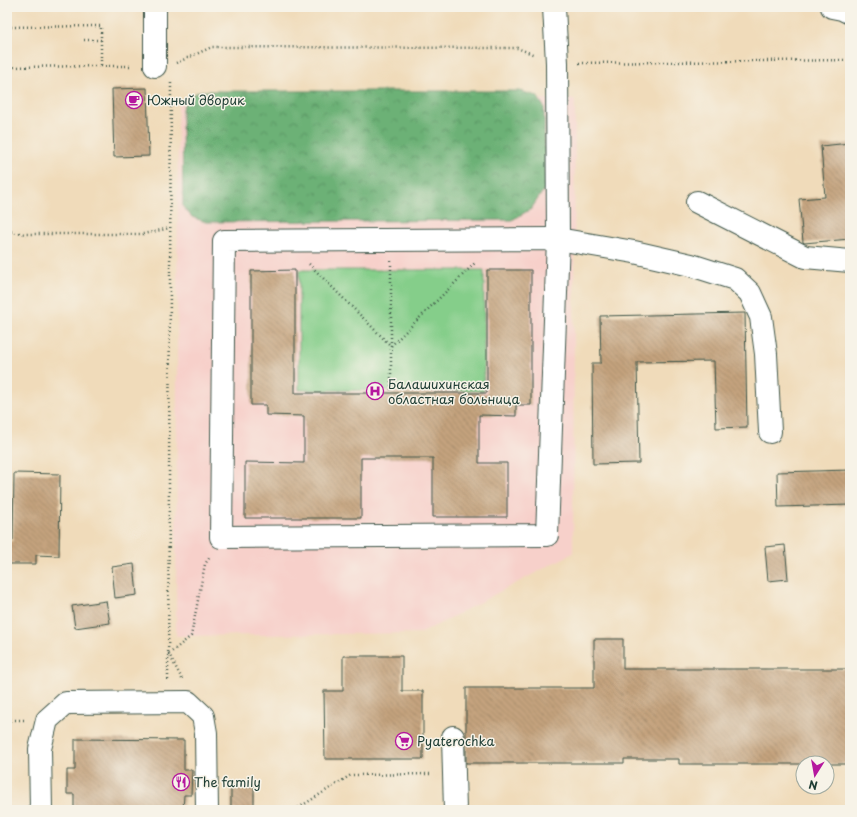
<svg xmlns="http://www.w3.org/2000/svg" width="857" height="817" viewBox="0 0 857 817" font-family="'Playpen Sans',sans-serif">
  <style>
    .built { fill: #f7d0ca }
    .forest { fill: url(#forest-crowns); stroke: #467755 }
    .park { fill: #85ce8a; stroke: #52865f }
    .building { fill: url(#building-back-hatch) }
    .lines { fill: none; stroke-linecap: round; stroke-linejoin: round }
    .minor-casing { stroke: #3e5548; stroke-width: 24 }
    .path { stroke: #3e5548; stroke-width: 2.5; stroke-dasharray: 1 3; stroke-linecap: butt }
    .minor { stroke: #fff; stroke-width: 22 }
    .labels { text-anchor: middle; stroke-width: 3; stroke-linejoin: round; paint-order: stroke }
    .poi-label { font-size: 13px; fill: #1f3d34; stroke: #f7f3e8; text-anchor: start }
  </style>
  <defs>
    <pattern id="forest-crowns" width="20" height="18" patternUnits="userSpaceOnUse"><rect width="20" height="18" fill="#6cb176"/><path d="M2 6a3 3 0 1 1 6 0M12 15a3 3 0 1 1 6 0" fill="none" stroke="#589162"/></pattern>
    <pattern id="building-back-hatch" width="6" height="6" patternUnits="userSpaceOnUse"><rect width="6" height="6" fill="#c4a37e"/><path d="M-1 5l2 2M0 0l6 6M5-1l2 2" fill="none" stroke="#9f8668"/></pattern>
  </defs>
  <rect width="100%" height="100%" fill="#f7f3e8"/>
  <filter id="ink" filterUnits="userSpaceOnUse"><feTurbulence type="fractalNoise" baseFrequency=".025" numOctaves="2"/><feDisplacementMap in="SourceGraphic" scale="8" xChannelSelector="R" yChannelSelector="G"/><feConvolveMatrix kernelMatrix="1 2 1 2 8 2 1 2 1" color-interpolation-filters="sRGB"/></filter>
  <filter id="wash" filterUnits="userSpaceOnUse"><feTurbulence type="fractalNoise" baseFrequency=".012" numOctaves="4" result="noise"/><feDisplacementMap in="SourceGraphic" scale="16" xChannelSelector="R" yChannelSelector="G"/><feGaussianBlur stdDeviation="0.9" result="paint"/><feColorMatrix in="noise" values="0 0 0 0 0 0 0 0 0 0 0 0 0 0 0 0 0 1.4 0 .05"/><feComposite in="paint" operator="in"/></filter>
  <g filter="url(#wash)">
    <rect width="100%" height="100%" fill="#f0dbba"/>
    <!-- built -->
    <path class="built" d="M575,99L573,553L422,633L176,636L178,100Z"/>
    <!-- forest -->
    <path class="forest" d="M200,91H520L537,96L544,107L545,188L531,209L512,220L206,222L192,217L183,207L182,109L188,97Z"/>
    <!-- park -->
    <path class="park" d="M299,270H484V391L299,390Z"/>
    <g id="blocks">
      <!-- building -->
      <g class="building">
        <path d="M147,88L149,156L114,157L112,89Z"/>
        <path d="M850,143V239L804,243L803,242L799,199L825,197L821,146Z"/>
        <path d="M295,270V393H487V270H531V405H516V416L479,415V463H507V517H433V458H361V518H245V462L304,463V416L266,415V405H251V271Z"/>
        <path d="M745,313L747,427L716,428L714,361L637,362L639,463L593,464L592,363H601L600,316Z"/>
        <path d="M850,470V505L778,507L777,472Z"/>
        <path d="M14,473L60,474L59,556L36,555V564H7V541H13Z"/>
        <path d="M785,545L788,579L768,581L765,547Z"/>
        <path d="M134,564L137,595L115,598L112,567Z"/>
        <path d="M106,601L110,623L75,628L72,606Z"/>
        <path d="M594,639H623V669H850V764H827V763H803V764H679V759H624V763H466V688H594Z"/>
        <path d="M343,656H402V691H423V759H325L324,691H343Z"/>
        <path d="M75,739L184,740V770H192L191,795H184L183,810H74V794H67V770H75Z"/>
        <rect x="231" y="786" width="23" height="24"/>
      </g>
    </g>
  </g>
  <g filter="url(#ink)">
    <use href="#blocks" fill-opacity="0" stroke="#3e5548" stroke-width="1"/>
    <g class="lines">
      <!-- minor casing -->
      <g class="minor-casing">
        <g id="minor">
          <path d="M155,7V66"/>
          <path d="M554,7L557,63L558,239L634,252L691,265L735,279L750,293L761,317L766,354L770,432"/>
          <path d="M832,7L842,9L850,13"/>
          <path d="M697,202L805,257L850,261"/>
          <path d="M558,239L547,535L221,537L224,241Z"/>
          <path d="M453,737L455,810"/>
          <path d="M41,810L40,749L47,720L66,703L188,702L203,716L206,733L207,810"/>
        </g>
      </g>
      <!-- path -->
      <g class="path">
        <path d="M7,27L101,26V66L7,67"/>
        <path d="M84,40H101"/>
        <path d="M176,63L212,47L517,48L535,55"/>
        <path d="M579,63L850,60"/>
        <path d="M101,66H133"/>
        <path d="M7,231L25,234H143L170,228"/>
        <path d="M391,261V393"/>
        <path d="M309,264L391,346L476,262"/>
        <path d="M182,679L169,654L191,636L205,564L210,557"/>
        <path d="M168,680L171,81"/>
        <path d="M7,720H24"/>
        <path d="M295,810L351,775L432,774"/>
      </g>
      <!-- minor -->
      <use href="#minor" class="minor"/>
    </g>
  </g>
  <!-- icons -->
  <defs>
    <g id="cafe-ring" transform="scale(0.9)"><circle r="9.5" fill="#f7f3e8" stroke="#b5179e" stroke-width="1.5"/><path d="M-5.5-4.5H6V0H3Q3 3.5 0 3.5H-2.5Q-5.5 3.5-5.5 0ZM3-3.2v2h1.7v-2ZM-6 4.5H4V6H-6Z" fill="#b5179e"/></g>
    <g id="hospital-ring" transform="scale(0.9)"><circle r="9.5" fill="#f7f3e8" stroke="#b5179e" stroke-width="1.5"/><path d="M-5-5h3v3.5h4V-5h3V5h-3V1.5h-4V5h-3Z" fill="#b5179e"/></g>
    <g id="supermarket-ring" transform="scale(0.9)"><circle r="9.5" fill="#f7f3e8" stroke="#b5179e" stroke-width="1.5"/><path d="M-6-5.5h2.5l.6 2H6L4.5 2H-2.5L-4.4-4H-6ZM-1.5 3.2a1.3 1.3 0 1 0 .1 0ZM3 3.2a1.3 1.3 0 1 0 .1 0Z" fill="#b5179e"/></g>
    <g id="restaurant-ring" transform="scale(0.9)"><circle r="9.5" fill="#f7f3e8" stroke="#b5179e" stroke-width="1.5"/><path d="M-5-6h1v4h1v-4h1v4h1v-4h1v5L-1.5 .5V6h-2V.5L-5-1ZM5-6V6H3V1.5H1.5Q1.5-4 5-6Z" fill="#b5179e"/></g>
  </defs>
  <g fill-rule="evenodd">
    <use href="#cafe-ring" x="134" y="100"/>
    <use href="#hospital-ring" x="375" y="391"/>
    <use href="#supermarket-ring" x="404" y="741"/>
    <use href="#restaurant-ring" x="181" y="782"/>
  </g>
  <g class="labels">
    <!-- poi labels -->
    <g class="poi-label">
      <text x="147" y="105">Южный дворик</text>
      <text x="388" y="389">Балашихинская<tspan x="388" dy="15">областная больница</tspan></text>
      <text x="417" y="746">Pyaterochka</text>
      <text x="194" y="787">The family</text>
    </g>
  </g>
  <!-- margin -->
  <rect width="857" height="817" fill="none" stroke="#f7f3e8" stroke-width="24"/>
  <!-- north arrow -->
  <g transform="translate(815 775) rotate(191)"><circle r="19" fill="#f7f3e8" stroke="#a1aaa0"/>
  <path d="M0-3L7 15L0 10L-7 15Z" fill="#b5179e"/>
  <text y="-6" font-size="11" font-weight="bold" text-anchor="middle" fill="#1f3d34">N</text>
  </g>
</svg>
